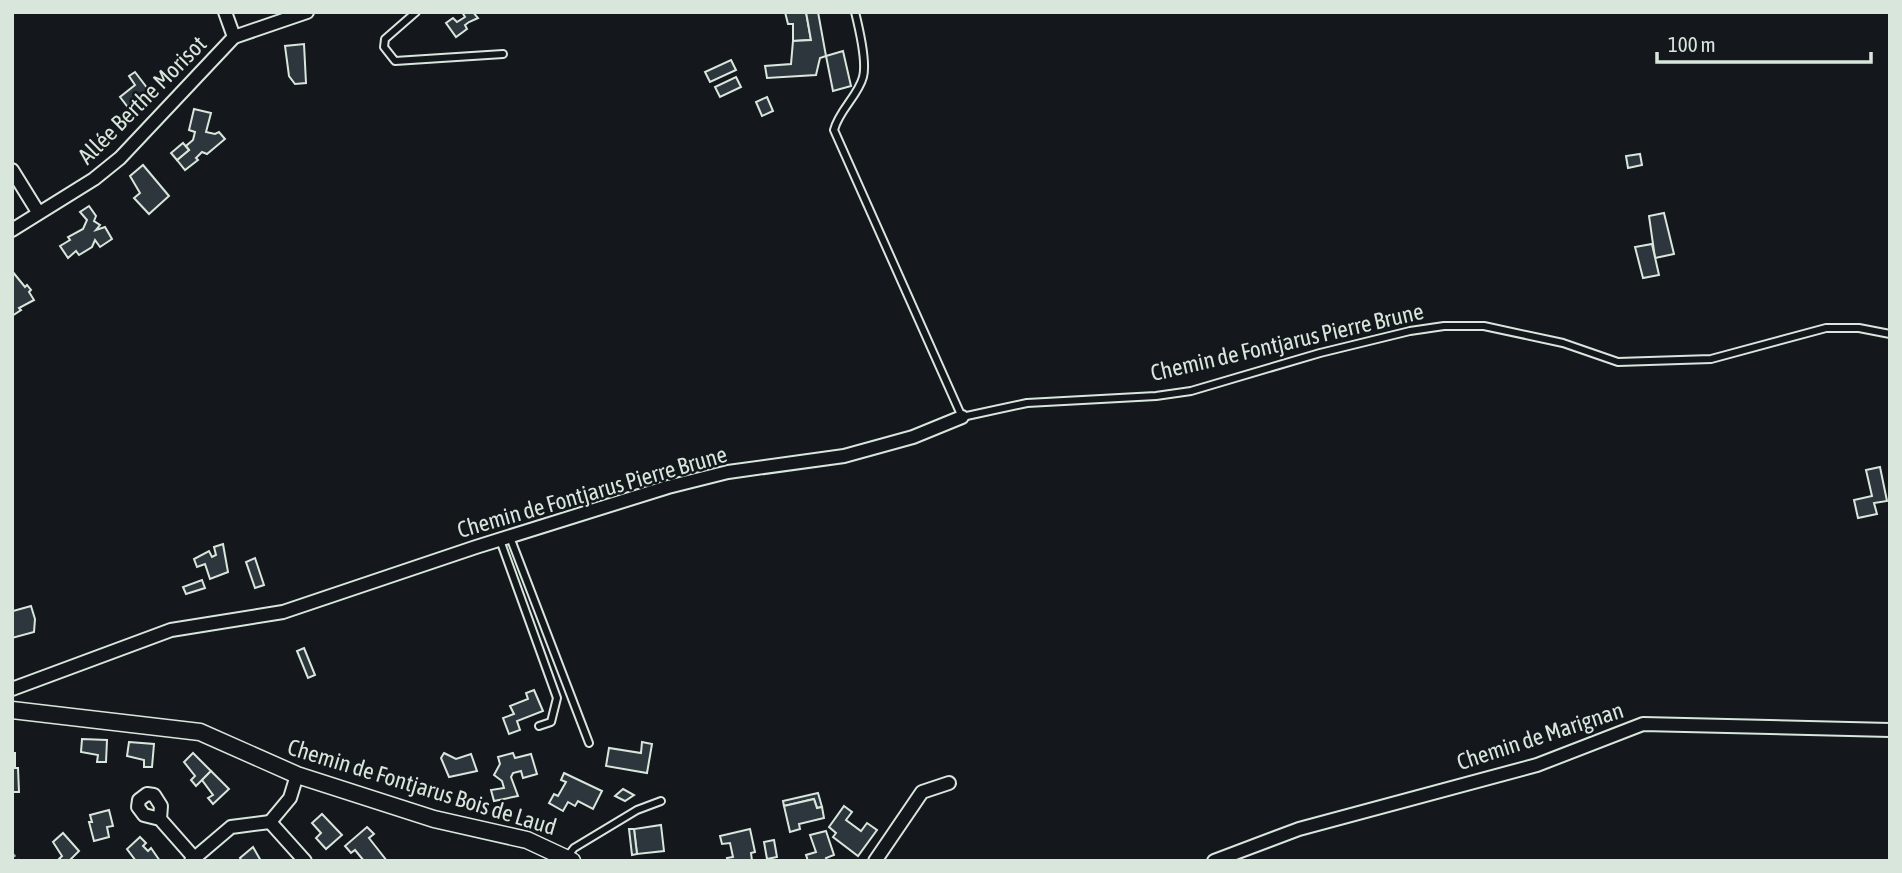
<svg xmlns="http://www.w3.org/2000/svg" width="1902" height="873" viewBox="0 0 1902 873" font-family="'Asap Condensed',sans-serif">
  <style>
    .building { fill: #2c363c; stroke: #d8e6dc; stroke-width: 2 }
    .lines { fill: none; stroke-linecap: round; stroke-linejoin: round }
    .service-casing { stroke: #d8e6dc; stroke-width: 10 }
    .minor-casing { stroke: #d8e6dc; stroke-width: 16 }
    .tertiary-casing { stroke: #d8e6dc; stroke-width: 19 }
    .path { stroke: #9da8a2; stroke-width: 2.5; stroke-dasharray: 5 3.5; stroke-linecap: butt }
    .service { stroke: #14181c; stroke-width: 6 }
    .minor { stroke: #14181c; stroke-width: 12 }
    .tertiary { stroke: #14181c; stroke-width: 16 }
    .labels { text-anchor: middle; stroke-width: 5; stroke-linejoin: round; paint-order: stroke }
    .street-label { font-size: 23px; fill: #d8e6dc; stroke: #14181c }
  </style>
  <rect width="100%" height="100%" fill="#14181c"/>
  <!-- building -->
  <g class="building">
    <path d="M462,12H473L478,18L469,22L465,25L467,29L456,37L446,23L453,18L457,22L465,17Z"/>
    <path d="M785,12H806L811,40L793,41V24H788Z"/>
    <path d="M806,12H818L826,56L820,58L816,75L767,78L765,66L791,64L793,41L811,40Z"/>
    <path d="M304,44L306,83L295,84L289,76L285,46Z"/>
    <path d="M843,51L851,86L833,91L826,56Z"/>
    <path d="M731,60L736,70L710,82L705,72Z"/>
    <path d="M135,72L151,93L130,110L120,97L135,85L129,76Z"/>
    <path d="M736,77L741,87L720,97L715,87Z"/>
    <path d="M767,97L773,111L762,116L756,102Z"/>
    <path d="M194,109L211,113L206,132L215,134L219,132L225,139L207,154L202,152L196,158L198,160L185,170L177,160L189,150L186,146L193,140L195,132L189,130Z"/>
    <path d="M183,143L189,150L177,160L171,153Z"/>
    <path d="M1640,154L1642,165L1628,168L1626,156Z"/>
    <path d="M143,165L169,196L149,214L134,198L140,193L130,176Z"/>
    <path d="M89,206L96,216L94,221L100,225L96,230L105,227L112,239L100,247L95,240L92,247L79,255L76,251L68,258L60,246L70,240L68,237L83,229L87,220L80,212Z"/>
    <path d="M1664,213L1674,254L1655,258L1649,216Z"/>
    <path d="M1652,244L1659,275L1643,278L1635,247Z"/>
    <path d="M12,271L25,287L27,285L31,290L29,292L34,300L19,308L21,310L12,316Z"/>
    <path d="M1880,467L1887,501L1874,503L1877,514L1858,518L1854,500L1872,496L1866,470Z"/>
    <path d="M223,544L228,572L210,579L205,564L197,567L194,559L209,551L212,557L216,555L214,547Z"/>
    <path d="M255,558L264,585L255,588L246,562Z"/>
    <path d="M202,580L205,588L186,594L183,587Z"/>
    <path d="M31,606L35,619L34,632L12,638L13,611Z"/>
    <path d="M304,648L315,675L308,678L297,651Z"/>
    <path d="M534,690L543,711L517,721L520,730L509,734L503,718L514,714L510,706L528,699L526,693Z"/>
    <path d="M82,739L107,740L106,762H97L98,755L81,752Z"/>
    <path d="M129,742L154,744L152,767H144V760L127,756Z"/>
    <path d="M642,742L652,744L647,773L606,766L609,748L641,753Z"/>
    <path d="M12,753H15V768H18L19,792H12Z"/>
    <path d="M193,753L211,771L196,786L191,780L195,776L184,762Z"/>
    <path d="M444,753L456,759L471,754L477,771L449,777L441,758Z"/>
    <path d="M513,753L515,758L531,754L537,774L523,778L521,771L513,773L511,777L518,796L494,801L491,790L504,788L502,781L494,775L500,764L498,757Z"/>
    <path d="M211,771L229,789L213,804L208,798L213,795L202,780Z"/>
    <path d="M564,773L602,791L593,809L578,801L575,806L568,802L563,811L549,803L554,794L558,796L566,782L561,780Z"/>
    <path d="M623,789L634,795L625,801L615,796Z"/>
    <path d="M818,793L822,807L817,808L814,799L784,806L783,801Z"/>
    <path d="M814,799L817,808L822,807L824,818L799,824L800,829L790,832L784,806Z"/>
    <path d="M844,806L852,812L846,820L861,831L867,823L877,830L858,856L833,837L836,833L829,827Z"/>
    <path d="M109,810L113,826L107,827L109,837L94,841L89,822H92L90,815Z"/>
    <path d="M322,814L342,835L326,849L316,838L321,833L312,823Z"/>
    <path d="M661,825L664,851L637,854L634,829Z"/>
    <path d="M367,827L374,834L369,838L387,861H364L355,850L351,853L345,846Z"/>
    <path d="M629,829H634L637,854L632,855Z"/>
    <path d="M750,829L755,852L751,853L752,861H728L727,858L733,857L730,843L722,844L720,836Z"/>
    <path d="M826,831L834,855L826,858L827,861H808L806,855L816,852L810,835Z"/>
    <path d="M63,833L79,851L69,861L58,860L62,856L53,842Z"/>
    <path d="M140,837L146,843L143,846L148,851L151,848L160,861H136L127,849Z"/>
    <path d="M774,840L777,857L767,859L764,842Z"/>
    <path d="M253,847L261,861H242L240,858Z"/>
  </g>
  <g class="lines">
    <!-- service casing -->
    <g class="service-casing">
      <g id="service">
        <path d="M416,12L385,39L384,47L395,61L503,54"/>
        <path d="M855,12C859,28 867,62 863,77C858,96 839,110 834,130L962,417L1027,403L1156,396L1191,391L1320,353L1410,331L1444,326H1484L1563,343L1618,362L1711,359L1826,328H1859L1890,334"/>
        <path d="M510,537L589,743"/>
        <path d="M500,540L557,698L551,722L539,726"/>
        <path d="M567,857L574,848L637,810L661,801"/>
      </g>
    </g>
    <!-- minor casing -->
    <g class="minor-casing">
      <g id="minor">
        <path d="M225,12L234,37"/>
        <path d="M12,170L38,212"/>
        <path d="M12,230L94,179L120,158L234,37L307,12"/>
        <path d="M12,689L171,630L283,612L476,547L668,487L728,472L844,456L913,437L962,417"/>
        <path d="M160,819L144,815L138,807L139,800L147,794L154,795L161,806L160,819L197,861"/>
        <path d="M270,822L290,798L297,775"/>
        <path d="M270,822L305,861"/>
        <path d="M191,861L231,827L270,822"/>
        <path d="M875,861L922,792L949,783"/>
        <path d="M1214,861L1299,829L1537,765L1643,724L1890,730"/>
      </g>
    </g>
    <!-- tertiary casing -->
    <g class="tertiary-casing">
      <path id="tertiary" d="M12,710L200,732L297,775L434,819L527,840L572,861"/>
    </g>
    <!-- path -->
    <path class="path" d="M12,853L19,861"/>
    <!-- service -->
    <use href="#service" class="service"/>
    <!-- minor -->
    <use href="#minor" class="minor"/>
    <!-- tertiary -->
    <use href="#tertiary" class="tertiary"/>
  </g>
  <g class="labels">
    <!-- street labels -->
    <g class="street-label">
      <text transform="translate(142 100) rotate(-45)" y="8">Allée Berthe Morisot</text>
      <text transform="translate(1287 342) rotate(-13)" y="8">Chemin de Fontjarus Pierre Brune</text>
      <text transform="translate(592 492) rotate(-16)" y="8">Chemin de Fontjarus Pierre Brune</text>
      <text transform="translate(1540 736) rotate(-18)" y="8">Chemin de Marignan</text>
      <text transform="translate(422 787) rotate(17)" y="8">Chemin de Fontjarus Bois de Laud</text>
    </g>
  </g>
  <!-- border -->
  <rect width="1902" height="873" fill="none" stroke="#d8e6dc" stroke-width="28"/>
  <!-- scale -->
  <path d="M1657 52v10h214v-10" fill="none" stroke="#d8e6dc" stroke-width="3.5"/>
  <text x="1668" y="52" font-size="21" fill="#d8e6dc" stroke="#14181c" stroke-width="5" paint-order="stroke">100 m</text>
</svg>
